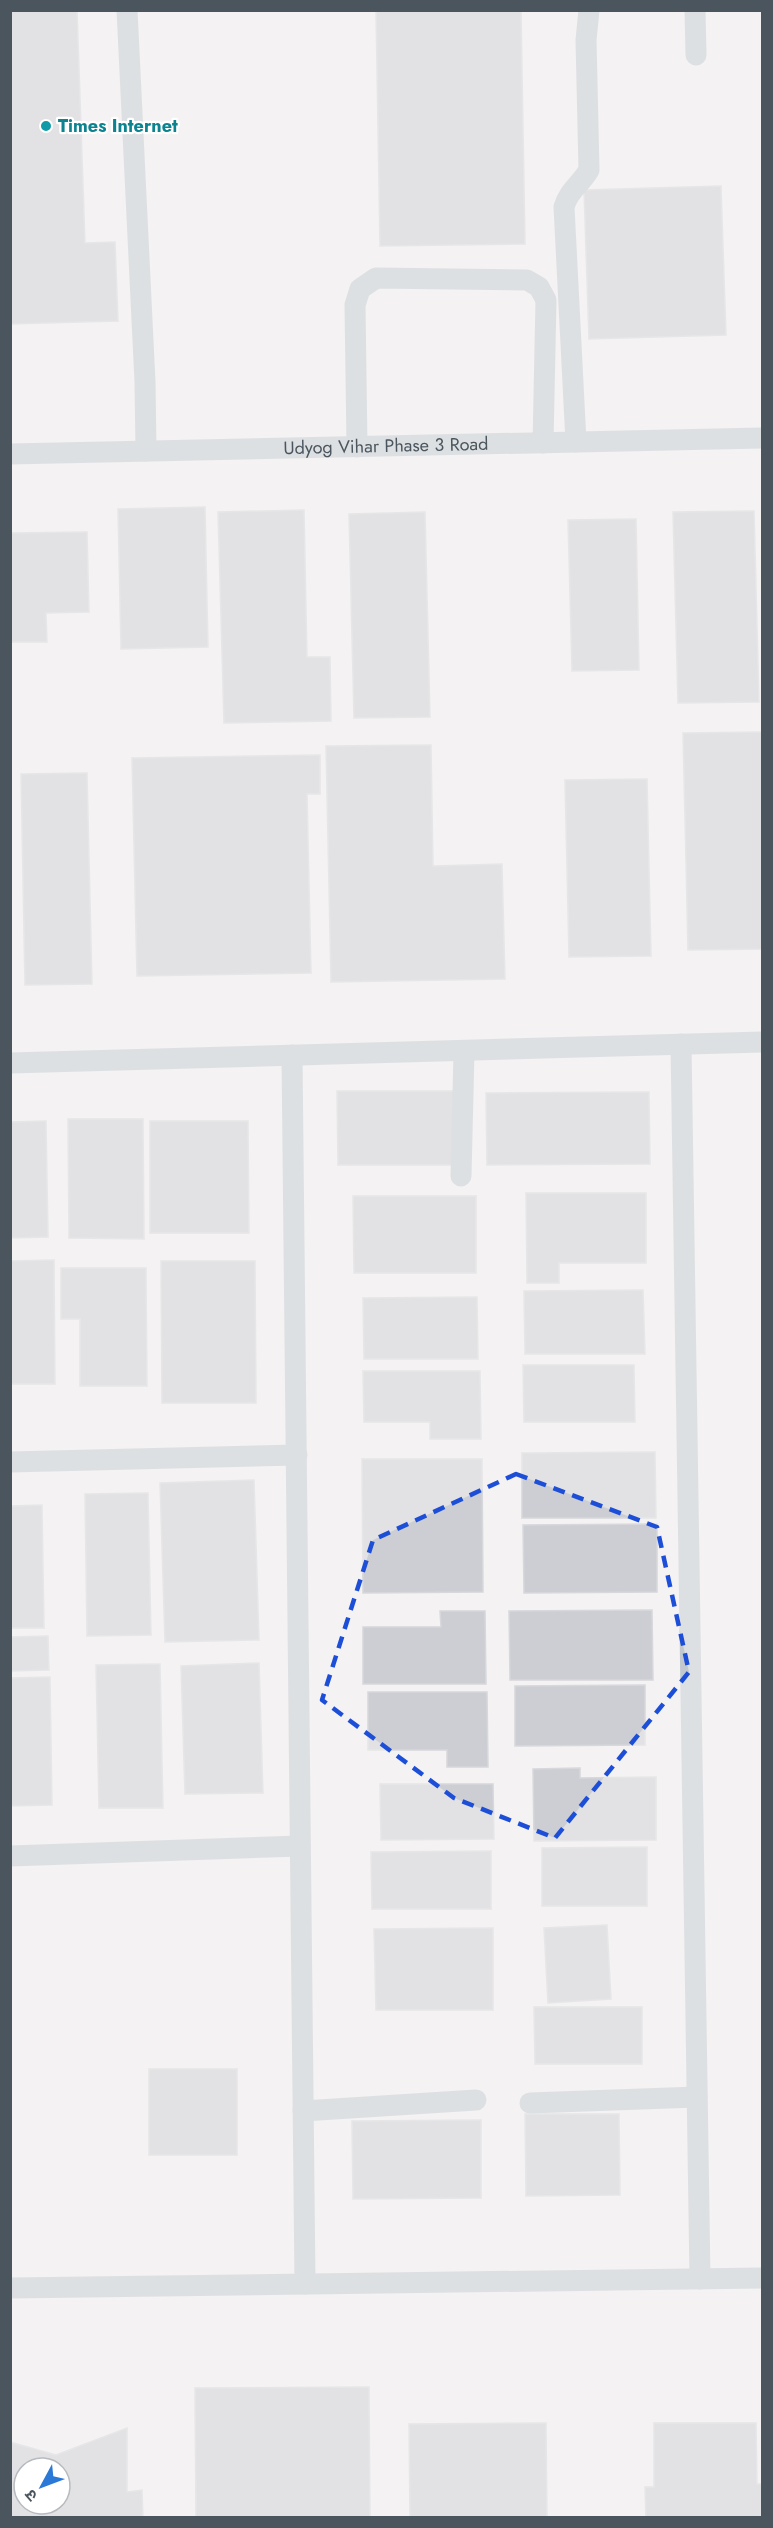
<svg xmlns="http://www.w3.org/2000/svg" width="773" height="2528" viewBox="0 0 773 2528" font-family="Jost,'Noto Sans Devanagari',sans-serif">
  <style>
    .building { fill: #ccced3; stroke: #d6d8dc; stroke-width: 1.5; fill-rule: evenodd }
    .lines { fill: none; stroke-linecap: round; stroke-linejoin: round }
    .lane { stroke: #c1c9cf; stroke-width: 21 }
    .marked { fill: none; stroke: #1d4ed8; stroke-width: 4.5; stroke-dasharray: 12 8; stroke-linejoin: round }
    .culture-dot { fill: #0f9aa8; stroke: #fff; stroke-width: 2 }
    .labels { text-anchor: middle; stroke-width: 4.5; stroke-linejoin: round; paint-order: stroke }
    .culture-label { font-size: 18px; font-weight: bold; fill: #0d838f; stroke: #fff; text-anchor: start }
    .street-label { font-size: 18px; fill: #4b555e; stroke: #fff }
  </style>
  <rect width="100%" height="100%" fill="#f4f2f2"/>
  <!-- building -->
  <g class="building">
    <path d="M10,10H77L85,243L115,242L118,321L10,324Z"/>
    <path d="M376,10H521L525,244L380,246Z"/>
    <path d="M721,186L726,335L589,339L584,190Z"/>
    <path d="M205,507L208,647L121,649L118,509Z"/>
    <path d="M304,510L307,657H330L331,721L224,723L218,512Z"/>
    <path d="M754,511L759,702L678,703L673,512Z"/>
    <path d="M425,512L430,717L354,718L349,514Z"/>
    <path d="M636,519L639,670L572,671L568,520Z"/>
    <path d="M87,532L89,612L46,613L47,642H10V533Z"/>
    <path d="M762,732V949L688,950L683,733Z"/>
    <path d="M431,745L433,866L502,864L505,979L331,982L326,746Z"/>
    <path d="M320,755V794H307L311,973L137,976L132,758Z"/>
    <path d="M87,773L92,984L25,985L21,774Z"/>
    <path d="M647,779L651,956L569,957L565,780Z"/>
    <path d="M337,1091H456L457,1165H338Z"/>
    <path d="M649,1092L650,1164L487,1165L486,1093Z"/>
    <path d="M68,1119H143L144,1239L69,1238Z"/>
    <path d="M46,1121L48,1237L10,1238V1122Z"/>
    <path d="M150,1121H248L249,1233H150Z"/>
    <path d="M526,1193H646V1263H559V1283H527Z"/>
    <path d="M353,1196H476V1273H354Z"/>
    <path d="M54,1260L55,1384H10V1261Z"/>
    <path d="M161,1261H255L256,1403H162Z"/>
    <path d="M61,1268H146L147,1386H80V1319H61Z"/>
    <path d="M643,1290L645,1354H525L524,1291Z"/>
    <path d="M477,1297L478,1359H364L363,1298Z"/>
    <path d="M523,1365H634L635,1422H524Z"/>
    <path d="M363,1371H480L481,1439H430V1422H364Z"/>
    <path d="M655,1452L656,1518H522V1453Z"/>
    <path d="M362,1459H482L483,1592L363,1593Z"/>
    <path d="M254,1480L259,1640L165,1642L160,1483Z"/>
    <path d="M148,1493L151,1635L87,1636L85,1494Z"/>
    <path d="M42,1505L44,1628H10V1506Z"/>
    <path d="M657,1524V1592L524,1593L523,1525Z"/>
    <path d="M652,1610L653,1680H510L509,1611Z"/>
    <path d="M440,1611H485L486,1684H363V1627H441Z"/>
    <path d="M48,1636L49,1670L10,1671V1637Z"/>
    <path d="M259,1663L263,1793L185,1794L181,1666Z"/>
    <path d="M160,1664L163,1808H99L96,1665Z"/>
    <path d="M50,1677L52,1805L10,1806V1678Z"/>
    <path d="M645,1685V1745L515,1746V1686Z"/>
    <path d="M368,1692H487L488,1767H447V1750H368Z"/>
    <path d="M580,1768V1778L656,1777V1840L534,1841L533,1769Z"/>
    <path d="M380,1784H493L494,1839L381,1840Z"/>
    <path d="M647,1847V1906H542V1848Z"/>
    <path d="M491,1851V1909H372L371,1852Z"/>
    <path d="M607,1925L611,1999L548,2003L544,1928Z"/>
    <path d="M493,1928V2010H376L374,1929Z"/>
    <path d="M534,2007H642V2064H535Z"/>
    <rect x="149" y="2069" width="88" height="86"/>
    <path d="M525,2114H619L620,2195L526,2196Z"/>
    <path d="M481,2120V2198L353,2199L352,2121Z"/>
    <path d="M369,2387L370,2518H196L195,2388Z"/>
    <path d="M546,2423L547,2518H410L409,2424Z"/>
    <path d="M654,2423H756L757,2484H762V2518H646L645,2487H654Z"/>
    <path d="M127,2428V2492L142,2490L143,2518H10V2442L56,2455ZM24,2468H60V2504H24Z"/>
  </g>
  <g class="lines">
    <!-- lane -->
    <g class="lane">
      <path d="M127,10L145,382L146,451"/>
      <path d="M695,10L696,55"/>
      <path d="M576,442L564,207C569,190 580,185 589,170L586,40L589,10"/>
      <path d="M357,447L355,305L360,289L376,278L527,280L539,287L546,300L543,443"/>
      <path id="s1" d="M10,454L762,438"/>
      <path d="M681,1044L700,2279"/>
      <path d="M292,1055L305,2284"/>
      <path d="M10,1063L762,1042"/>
      <path d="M461,1176L464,1051"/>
      <path d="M10,1462L297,1455"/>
      <path d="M10,1856L300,1846"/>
      <path d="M530,2103L697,2097"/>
      <path d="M303,2111L476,2100"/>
      <path d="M10,2288L762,2278"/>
    </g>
  </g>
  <!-- marked area -->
  <path d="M0 0H773V2528H0ZM516,1474L657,1527L689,1672L555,1838L454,1798L322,1700L373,1540Z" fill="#f4f2f2" fill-opacity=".55" fill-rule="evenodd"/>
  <path class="marked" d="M516,1474L657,1527L689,1672L555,1838L454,1798L322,1700L373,1540Z"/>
  <!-- markers -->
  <circle class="culture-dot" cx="46" cy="126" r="6"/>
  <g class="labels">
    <!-- culture labels -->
    <g class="culture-label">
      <text x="58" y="132">Times Internet</text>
    </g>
    <!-- street labels -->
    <g class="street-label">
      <text dy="6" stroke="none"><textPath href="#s1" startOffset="376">Udyog Vihar Phase 3 Road</textPath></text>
    </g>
  </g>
  <!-- border -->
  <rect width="773" height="2528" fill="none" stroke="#4b555e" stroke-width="24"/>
  <!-- north arrow -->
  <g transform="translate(42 2486) rotate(229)"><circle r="28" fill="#ffffff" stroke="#b7bbbf" stroke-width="1.5"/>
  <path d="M0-4.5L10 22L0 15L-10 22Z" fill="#2a79d6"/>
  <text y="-9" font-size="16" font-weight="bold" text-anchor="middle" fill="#4b555e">उ</text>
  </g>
</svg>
